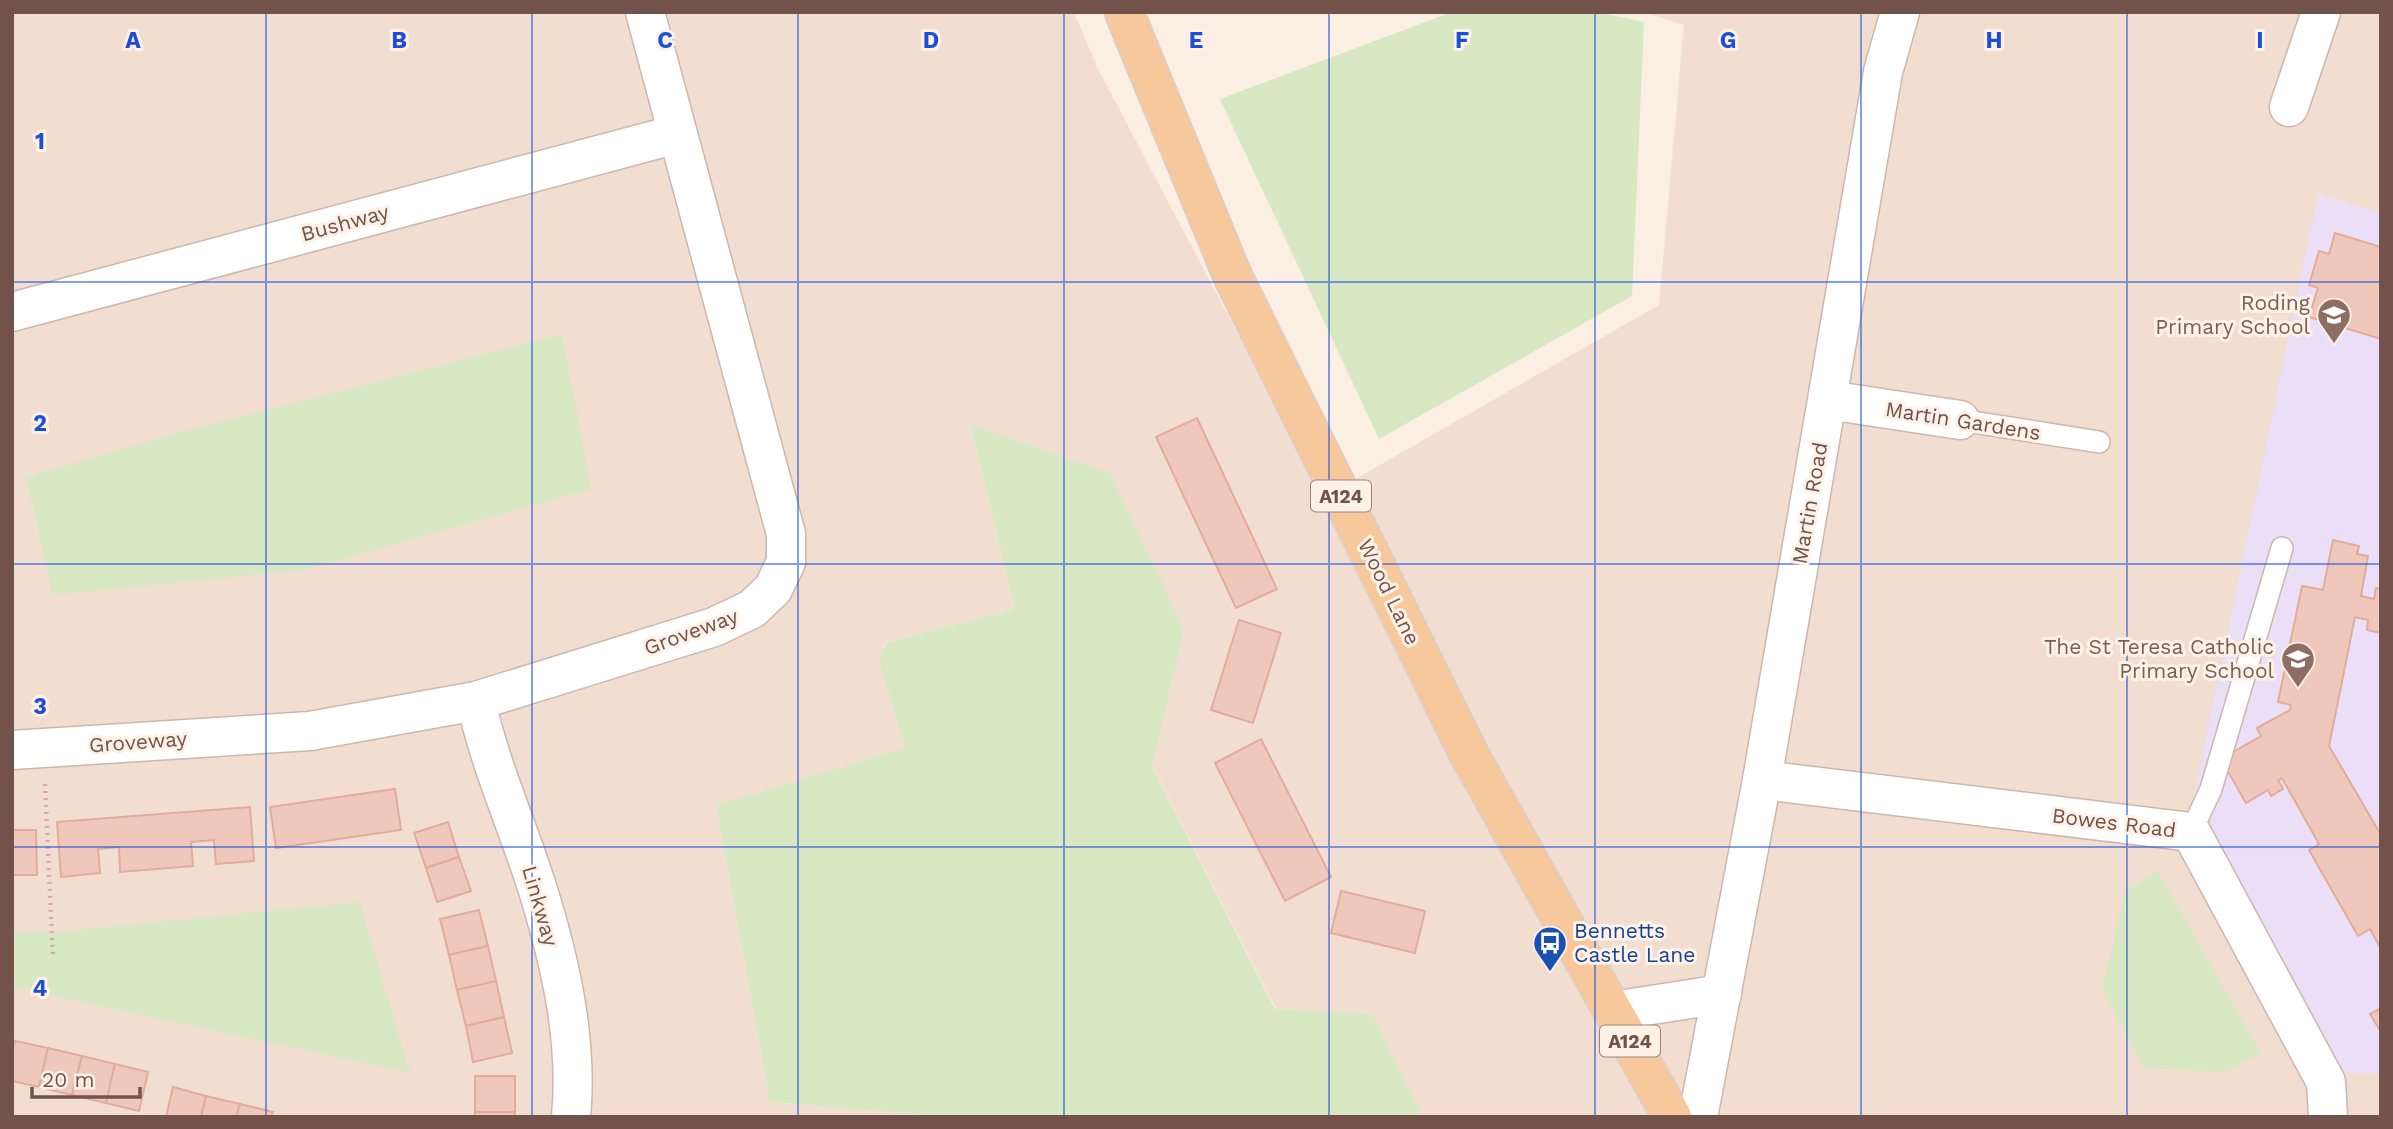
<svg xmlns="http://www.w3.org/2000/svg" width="2393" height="1129" viewBox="0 0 2393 1129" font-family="'Work Sans',sans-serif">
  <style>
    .residential { fill: #f2ded1 }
    .education { fill: #ebdff7 }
    .green { fill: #d7e8c2 }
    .building { fill: #f0c8bb; stroke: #e2ac9c; stroke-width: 2 }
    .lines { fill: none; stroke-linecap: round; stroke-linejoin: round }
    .lane-casing { stroke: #ceb6ad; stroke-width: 24 }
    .street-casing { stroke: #ceb6ad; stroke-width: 41 }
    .primary-casing { stroke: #d8cfcc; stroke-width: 41 }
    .path { stroke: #d4ab9f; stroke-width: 4.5; stroke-dasharray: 2 5; stroke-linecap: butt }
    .lane { stroke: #fff; stroke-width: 21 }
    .street { stroke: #fff; stroke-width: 38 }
    .primary { stroke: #f8c89d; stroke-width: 38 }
    .grid { fill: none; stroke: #1d4ed8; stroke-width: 2; stroke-opacity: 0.55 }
    .labels { text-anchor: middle; stroke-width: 6; stroke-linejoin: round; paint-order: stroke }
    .shield { fill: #fef2e8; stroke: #9c8279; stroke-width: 2 }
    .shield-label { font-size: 19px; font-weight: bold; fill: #72524a }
    .street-label { font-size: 21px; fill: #72524a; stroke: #fef2e8 }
    .education-label { font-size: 21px; fill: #785e54; stroke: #fef2e8; text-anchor: end }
    .transit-label { font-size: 21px; fill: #164399; stroke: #fef2e8; text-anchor: start }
    .grid-label { font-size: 23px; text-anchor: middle; font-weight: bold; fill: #1d4ed8; stroke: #fef2e8; stroke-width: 6; stroke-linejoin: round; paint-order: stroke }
  </style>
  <rect width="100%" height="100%" fill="#fbeee2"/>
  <!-- residential -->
  <path class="residential" d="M12,12H1074L1098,69L1324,497L1659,305L1684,25L1643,12H2381V1117H1423L1372,1013L1276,1009L1152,766L1184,631L970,425L1015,609L886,642L878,659L905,748L716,805L770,1102L947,1117H12Z"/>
  <!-- education -->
  <path class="education" d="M2318,194L2381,214V1073H2335L2188,826Z"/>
  <!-- green -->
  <g class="green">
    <path d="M1452,12H1597L1644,22L1632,296L1379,439L1220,99Z"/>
    <path d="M562,334L591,489L303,570L53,595L26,477L181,432Z"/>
    <path d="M970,424L1111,474L1184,631L1152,767L1275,1009L1372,1013L1423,1117H947L770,1102L716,805L905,748L878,659L887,642L1015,609Z"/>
    <path d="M2158,871L2261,1053L2226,1072L2144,1068L2102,990L2125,891Z"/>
    <path d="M360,902L410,1073L12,987V932H59Z"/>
  </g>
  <!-- building -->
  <g class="building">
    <path d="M2335,233L2381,247V339L2309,317L2318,288L2309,285L2319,251L2329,254Z"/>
    <path d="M1197,418L1277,589L1236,608L1156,437Z"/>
    <path d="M2333,540L2359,546L2357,554L2368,556L2361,596L2374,599L2376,588L2381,589V633L2367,630L2368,620L2355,617L2329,746L2381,835V949L2370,929L2358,936L2309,850L2319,844L2282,778L2278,780L2283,789L2271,796L2268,790L2246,803L2221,759L2261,736L2257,728L2290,710L2291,705L2278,702L2302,586L2323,590Z"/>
    <path d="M1239,620L1281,633L1253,723L1211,710Z"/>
    <path d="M1261,739L1331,877L1285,901L1215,763Z"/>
    <path d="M395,789L401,830L276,848L270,807Z"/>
    <path d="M250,807L254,861L216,864L214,840L191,842L193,866L120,872L119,847L98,849L100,873L61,877L57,822Z"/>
    <path d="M448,822L459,857L426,868L414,833Z"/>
    <path d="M12,830H36L37,875H12Z"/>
    <path d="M459,857L471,891L437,902L426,868Z"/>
    <path d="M1341,891L1425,911L1415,953L1331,933Z"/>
    <path d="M479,910L488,946L449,955L440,919Z"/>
    <path d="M488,946L496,981L457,990L449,955Z"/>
    <path d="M496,981L504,1017L466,1026L457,990Z"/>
    <path d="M2381,1008V1032L2370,1014Z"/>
    <path d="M504,1017L512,1053L473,1062L466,1026Z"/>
    <path d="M15,1041L48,1048L39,1087L12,1081V1052Z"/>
    <path d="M48,1048L82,1056L72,1095L39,1087Z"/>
    <path d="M82,1056L115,1064L106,1103L72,1095Z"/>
    <path d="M115,1064L148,1072L139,1111L106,1103Z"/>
    <rect x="475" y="1076" width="40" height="36"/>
    <path d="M173,1087L206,1096L201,1117H166Z"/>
    <path d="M206,1096L240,1104L236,1117H201Z"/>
    <path d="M240,1104L273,1112L271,1117H236Z"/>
    <path d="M475,1112H515L514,1117H475Z"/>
  </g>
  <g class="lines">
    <!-- lane casing -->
    <g class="lane-casing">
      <g id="lane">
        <path d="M1960,420L2099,442"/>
        <path d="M2191,832L2211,789L2282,548"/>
      </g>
    </g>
    <!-- street casing -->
    <g class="street-casing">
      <g id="street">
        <path d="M2289,107L2321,12"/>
        <path d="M12,312L677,134"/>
        <path d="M1828,400L1960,420"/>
        <path d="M476,701C491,770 521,833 541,900C562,970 578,1044 571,1117"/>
        <path d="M12,750L310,731L476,701L714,627L752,609L773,589L786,562V534L645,12"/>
        <path d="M1762,780L2191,832L2326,1082L2328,1117"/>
        <path d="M1613,1011L1722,994"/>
        <path d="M1698,1117L1762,780L1883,72L1900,12"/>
      </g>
    </g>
    <!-- primary casing -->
    <g class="primary-casing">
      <path id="primary" d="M1124,12L1233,277L1469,754L1672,1117"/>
    </g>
    <!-- path -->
    <g class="path">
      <path d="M1225,12L1226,14"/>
      <path d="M45,784L53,958"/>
    </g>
    <!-- lane -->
    <use href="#lane" class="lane"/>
    <!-- street -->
    <use href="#street" class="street"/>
    <!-- primary -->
    <use href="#primary" class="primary"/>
  </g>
  <!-- grid -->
  <path class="grid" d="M266,12V1117M532,12V1117M798,12V1117M1064,12V1117M1329,12V1117M1595,12V1117M1861,12V1117M2127,12V1117M12,282H2381M12,564H2381M12,847H2381"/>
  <!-- icons -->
  <defs>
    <g id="school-pin" transform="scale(1.75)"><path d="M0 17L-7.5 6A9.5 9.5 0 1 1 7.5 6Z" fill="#8d6e63" stroke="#fef2e8"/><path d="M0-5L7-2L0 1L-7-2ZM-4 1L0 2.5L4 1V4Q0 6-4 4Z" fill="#fff"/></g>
    <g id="bus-pin" transform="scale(1.75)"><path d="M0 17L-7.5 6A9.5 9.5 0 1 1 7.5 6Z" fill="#1a4fb4" stroke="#fef2e8"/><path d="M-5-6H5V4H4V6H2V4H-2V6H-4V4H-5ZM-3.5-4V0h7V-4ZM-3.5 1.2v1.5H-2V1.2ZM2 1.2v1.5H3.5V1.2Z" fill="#fff"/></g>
  </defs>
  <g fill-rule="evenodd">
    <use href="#school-pin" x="2334" y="315"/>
    <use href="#school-pin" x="2298" y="659"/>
    <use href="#bus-pin" x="1550" y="943"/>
  </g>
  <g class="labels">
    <!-- shield labels -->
    <g class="shield">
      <rect x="1311" y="480.5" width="60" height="31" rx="5"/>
      <rect x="1600" y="1025.5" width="60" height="31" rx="5"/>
    </g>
    <g class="shield-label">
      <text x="1341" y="503">A124</text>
      <text x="1630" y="1048">A124</text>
    </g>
    <!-- street labels -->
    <g class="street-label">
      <text transform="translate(345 223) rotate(-15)" y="7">Bushway</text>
      <text transform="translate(1963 421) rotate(9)" y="7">Martin Gardens</text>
      <text transform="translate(1810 503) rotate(-80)" y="7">Martin Road</text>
      <text transform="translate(1389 592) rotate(64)" y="7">Wood Lane</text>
      <text transform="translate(691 632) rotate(-20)" y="7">Groveway</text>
      <text transform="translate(138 742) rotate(-4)" y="7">Groveway</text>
      <text transform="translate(2114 823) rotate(7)" y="7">Bowes Road</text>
      <text transform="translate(540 906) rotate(74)" y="7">Linkway</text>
    </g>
    <!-- education labels -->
    <g class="education-label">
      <text x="2310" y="310">Roding<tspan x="2310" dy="24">Primary School</tspan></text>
      <text x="2274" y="654">The St Teresa Catholic<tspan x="2274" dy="24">Primary School</tspan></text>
    </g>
    <!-- transit labels -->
    <g class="transit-label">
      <text x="1574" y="938">Bennetts<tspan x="1574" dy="24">Castle Lane</tspan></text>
    </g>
  </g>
  <g class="grid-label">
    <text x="133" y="48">A</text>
    <text x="399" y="48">B</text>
    <text x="665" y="48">C</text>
    <text x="931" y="48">D</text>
    <text x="1196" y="48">E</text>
    <text x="1462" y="48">F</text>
    <text x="1728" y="48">G</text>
    <text x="1994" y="48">H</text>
    <text x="2260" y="48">I</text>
    <text x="40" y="149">1</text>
    <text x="40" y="431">2</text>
    <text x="40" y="714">3</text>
    <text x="40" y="996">4</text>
  </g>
  <!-- border -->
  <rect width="2393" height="1129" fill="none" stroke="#72524a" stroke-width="28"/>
  <!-- scale -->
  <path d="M32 1087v10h108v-10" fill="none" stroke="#72524a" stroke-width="3.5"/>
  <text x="42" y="1087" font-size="21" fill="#72524a" stroke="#fef2e8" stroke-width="5" paint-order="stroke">20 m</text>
</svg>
